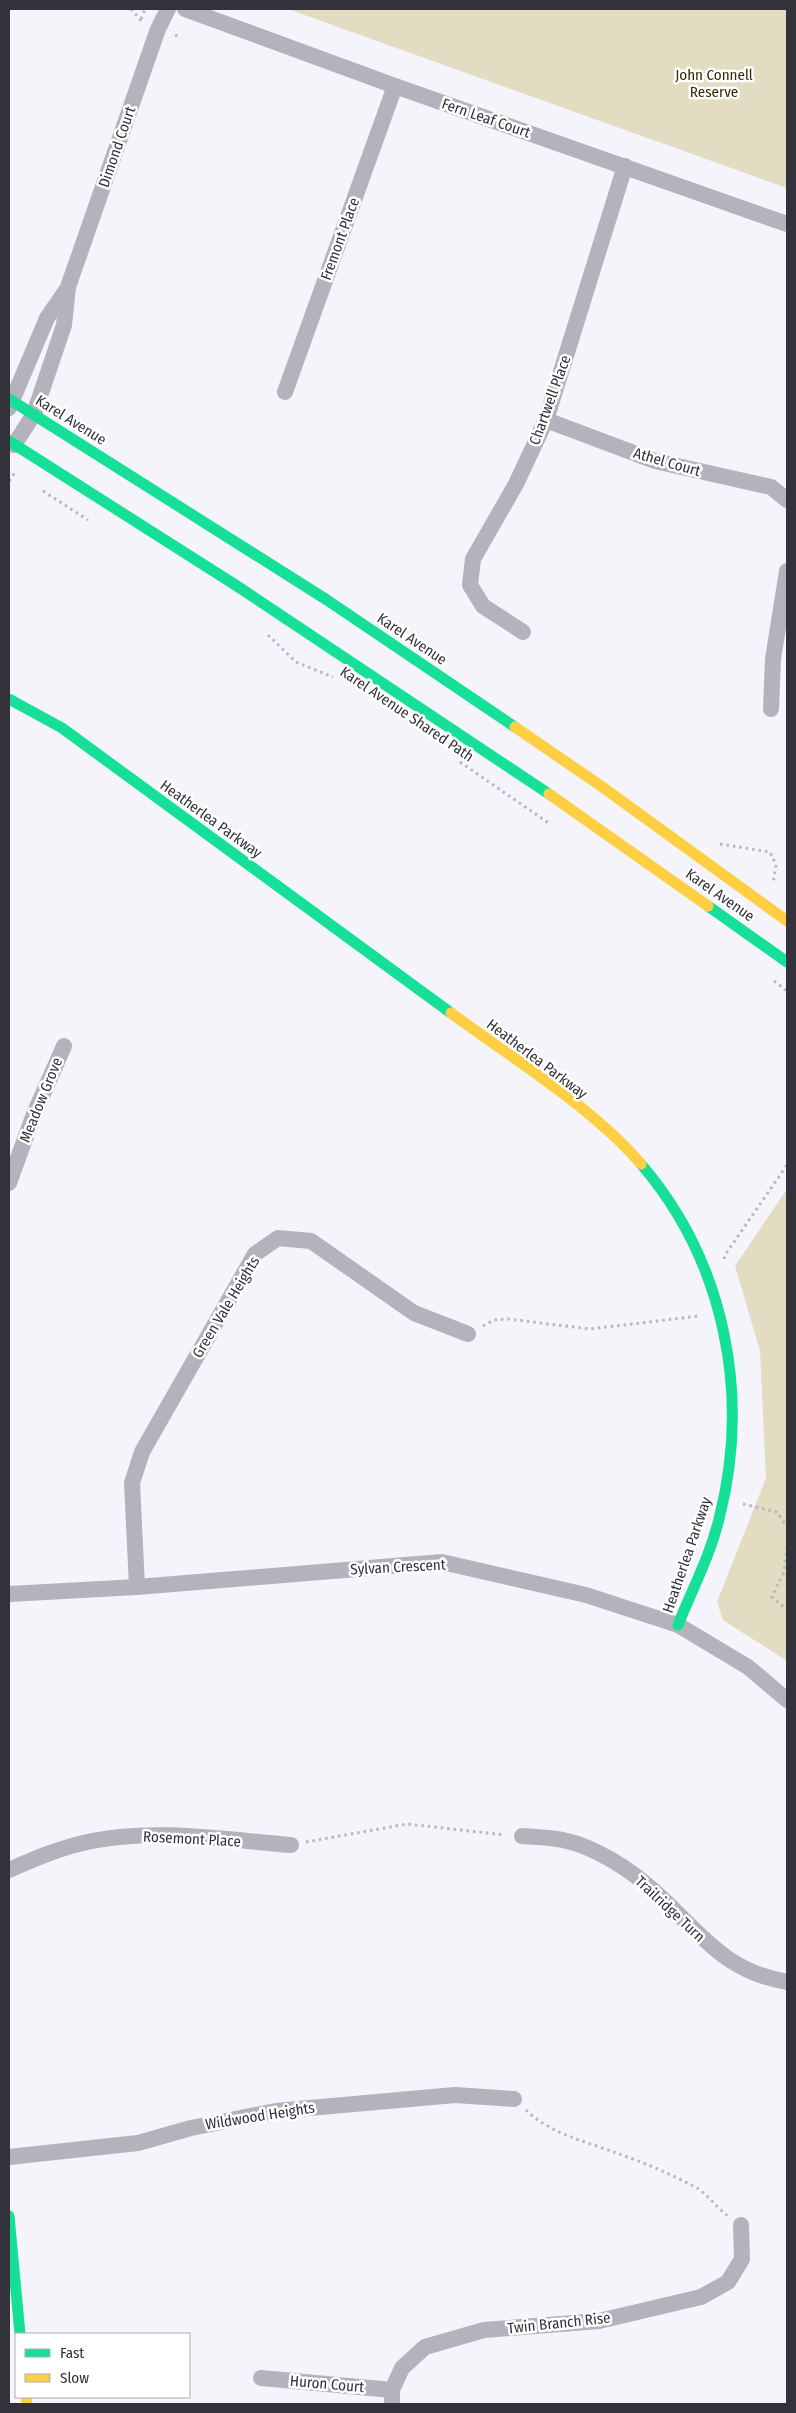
<svg xmlns="http://www.w3.org/2000/svg" width="796" height="2413" viewBox="0 0 796 2413" font-family="'Fira Sans Condensed',sans-serif">
  <style>
    .green { fill: #e1dcc2 }
    .lines { fill: none; stroke-linecap: round; stroke-linejoin: round }
    .path { stroke: #b8b6be; stroke-width: 3; stroke-dasharray: 2.5 4; stroke-linecap: butt }
    .street { stroke: #b4b2bd; stroke-width: 16 }
    .fast { stroke: #16e098; stroke-width: 11 }
    .slow { stroke: #ffcf43; stroke-width: 11 }
    .labels { text-anchor: middle; stroke-width: 5; stroke-linejoin: round; paint-order: stroke }
    .park-label { font-size: 15px; fill: #332d05; stroke: #fff }
    .street-label { font-size: 15px; fill: #33313a; stroke: #fff }
  </style>
  <rect width="100%" height="100%" fill="#f4f4fa"/>
  <!-- green -->
  <g class="green">
    <path d="M288,9H787V188Z"/>
    <path d="M787,1189V1661L723,1620L717,1602L766,1478L760,1351L735,1266Z"/>
  </g>
  <g class="lines">
    <!-- path -->
    <g class="path">
      <path d="M131,9L143,23"/>
      <path d="M141,19L145,9"/>
      <path d="M175,35L181,38"/>
      <path d="M9,481L16,471"/>
      <path d="M43,491L88,520"/>
      <path d="M268,635L296,662L333,677"/>
      <path d="M460,762L550,824"/>
      <path d="M720,844L770,852L776,865L773,884"/>
      <path d="M774,981L787,991"/>
      <path d="M724,1259L725,1255L787,1165"/>
      <path d="M483,1326L494,1320L508,1319L590,1329L699,1316"/>
      <path d="M743,1504L777,1512L787,1527"/>
      <path d="M787,1547L784,1572L772,1597L787,1610"/>
      <path d="M306,1842L407,1824L505,1835"/>
      <path d="M526,2110C550,2134 588,2142 619,2154C645,2163 673,2175 697,2188C708,2195 717,2208 728,2216"/>
    </g>
    <!-- street -->
    <g class="street">
      <path d="M185,9L395,86L787,224"/>
      <path d="M285,392L395,86"/>
      <path d="M9,408L47,318L67,289"/>
      <path d="M546,420L655,461L771,487L787,500"/>
      <path d="M14,445L34,414L64,325L68,287L158,29L168,9"/>
      <path d="M523,632L483,606L470,585L473,559L516,484L546,420L625,166"/>
      <path d="M771,709L773,659L787,571"/>
      <path d="M9,1183L34,1114L64,1046"/>
      <path d="M137,1587L132,1483L142,1452L255,1254L278,1238L311,1241L414,1313L468,1334"/>
      <path d="M9,1594L137,1587L442,1562L586,1595L678,1625L748,1667L787,1700"/>
      <path d="M522,1836C535,1837 550,1837 563,1840C596,1847 631,1870 655,1892C700,1932 723,1971 787,1982"/>
      <path d="M9,1870C36,1858 62,1847 92,1841C154,1828 228,1840 291,1845"/>
      <path d="M9,2157L138,2143L191,2128L276,2111L455,2095L514,2099"/>
      <path d="M261,2378L392,2390"/>
      <path d="M392,2404V2390L402,2368L425,2347L484,2330L599,2321L701,2297L728,2282L742,2259L741,2225"/>
    </g>
    <!-- fast -->
    <g class="fast">
      <path d="M9,399L327,600L515,727"/>
      <path d="M9,441L237,586L549,794"/>
      <path d="M9,699L62,728L451,1013"/>
      <path d="M708,906L787,962"/>
      <path d="M641,1164C725,1262 751,1395 719,1519C710,1556 692,1590 678,1625"/>
      <path d="M9,2216L20,2334"/>
    </g>
    <!-- slow -->
    <g class="slow">
      <path d="M515,727L601,786L787,921"/>
      <path d="M549,794L708,906"/>
      <path d="M451,1013C512,1058 592,1107 641,1164"/>
      <path d="M26,2397L27,2404"/>
    </g>
  </g>
  <g class="labels">
    <!-- park labels -->
    <g class="park-label">
      <text x="714" y="80">John Connell<tspan x="714" dy="17">Reserve</tspan></text>
    </g>
    <!-- street labels -->
    <g class="street-label">
      <text transform="translate(486 118) rotate(19)" y="5">Fern Leaf Court</text>
      <text transform="translate(117 147) rotate(-71)" y="5">Dimond Court</text>
      <text transform="translate(340 239) rotate(-70)" y="5">Fremont Place</text>
      <text transform="translate(550 400) rotate(-70)" y="5">Chartwell Place</text>
      <text transform="translate(71 420) rotate(32)" y="5">Karel Avenue</text>
      <text transform="translate(667 462) rotate(16)" y="5">Athel Court</text>
      <text transform="translate(412 639) rotate(34)" y="5">Karel Avenue</text>
      <text transform="translate(407 714) rotate(34)" y="5">Karel Avenue Shared Path</text>
      <text transform="translate(211 819) rotate(36)" y="5">Heatherlea Parkway</text>
      <text transform="translate(720 895) rotate(35)" y="5">Karel Avenue</text>
      <text transform="translate(537 1059) rotate(37)" y="5">Heatherlea Parkway</text>
      <text transform="translate(41 1100) rotate(-68)" y="5">Meadow Grove</text>
      <text transform="translate(226 1307) rotate(-59)" y="5">Green Vale Heights</text>
      <text transform="translate(687 1555) rotate(-71)" y="5">Heatherlea Parkway</text>
      <text transform="translate(398 1567) rotate(-3)" y="5">Sylvan Crescent</text>
      <text transform="translate(192 1839) rotate(3)" y="5">Rosemont Place</text>
      <text transform="translate(670 1909) rotate(43)" y="5">Trailridge Turn</text>
      <text transform="translate(260 2116) rotate(-9)" y="5">Wildwood Heights</text>
      <text transform="translate(559 2323) rotate(-6)" y="5">Twin Branch Rise</text>
      <text transform="translate(327 2384) rotate(5)" y="5">Huron Court</text>
    </g>
  </g>
  <!-- border -->
  <rect width="796" height="2413" fill="none" stroke="#33313a" stroke-width="20"/>
  <!-- legend -->
  <rect x="15" y="2333" width="175" height="65" fill="#ffffff" stroke="#adadb0"/>
  <rect x="25" y="2349" width="25" height="8" fill="#16e098" stroke="#adadb0"/>
  <text x="60" y="2358" font-size="15" fill="#33313a">Fast</text>
  <rect x="25" y="2374" width="25" height="8" fill="#ffcf43" stroke="#adadb0"/>
  <text x="60" y="2383" font-size="15" fill="#33313a">Slow</text>
</svg>
